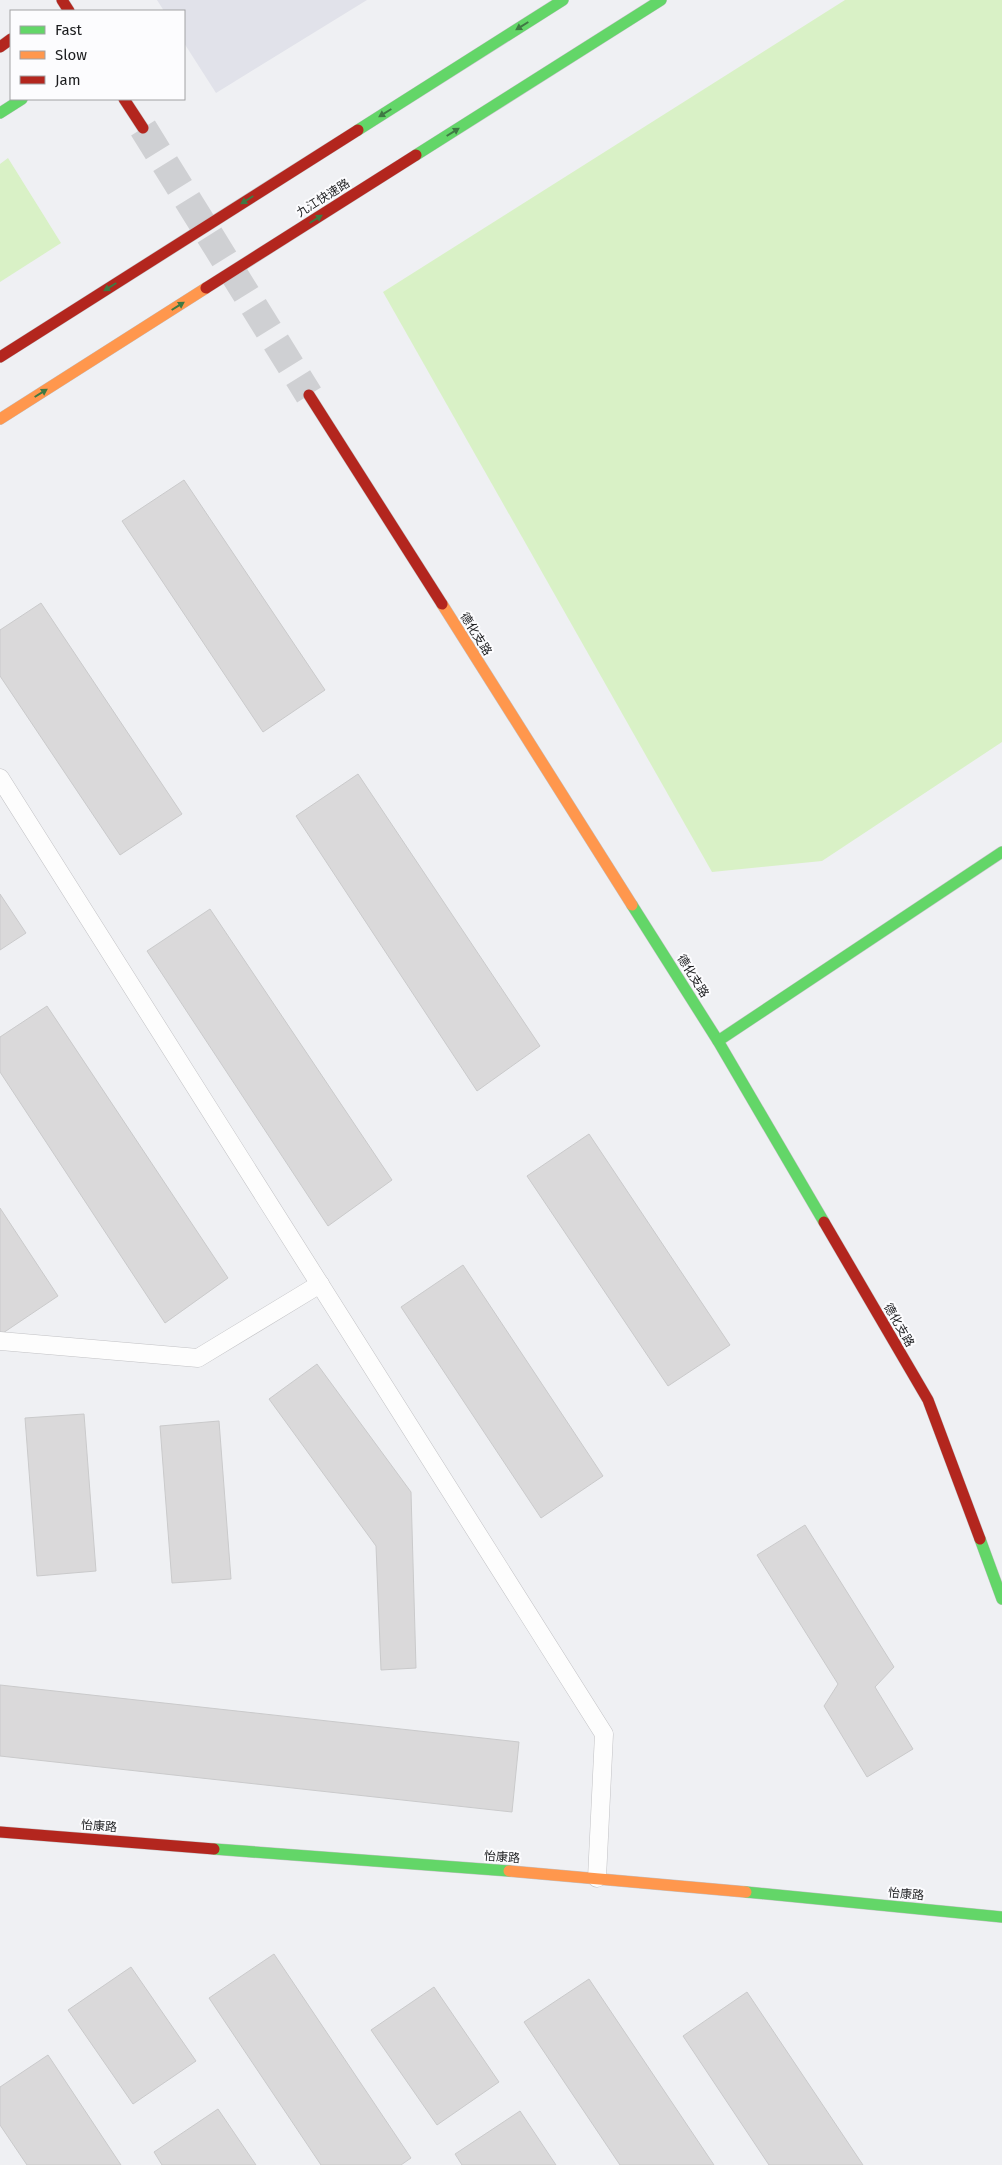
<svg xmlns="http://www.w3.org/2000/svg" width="1002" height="2165" viewBox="0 0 1002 2165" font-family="'Fira Sans','Noto Sans SC',sans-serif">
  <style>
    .built { fill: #e1e2ea }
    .green { fill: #d9f1c6 }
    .building { fill: #dad9da; stroke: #cacacb }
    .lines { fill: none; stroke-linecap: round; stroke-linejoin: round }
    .secondary-tunnel { stroke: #cfd0d3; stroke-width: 28; stroke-dasharray: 28 14; stroke-linecap: butt }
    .lane-casing { stroke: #c2c2c5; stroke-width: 19 }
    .fast-casing { stroke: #c2c2c5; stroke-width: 12 }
    .slow-casing { stroke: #c2c2c5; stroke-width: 12 }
    .jam-casing { stroke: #c2c2c5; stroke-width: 12 }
    .lane { stroke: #fdfdfd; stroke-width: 18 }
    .fast { stroke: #63d668; stroke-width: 11 }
    .slow { stroke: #ff974d; stroke-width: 11 }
    .jam { stroke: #b3261e; stroke-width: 11 }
    .oneway { fill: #3f7943 }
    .labels { text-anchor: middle; stroke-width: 4; stroke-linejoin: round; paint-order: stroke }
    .street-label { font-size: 12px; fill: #1b1c1e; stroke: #fcfcfe }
  </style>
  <rect width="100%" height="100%" fill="#eff0f3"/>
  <!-- built -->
  <path class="built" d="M157,0H367L216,93L184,43V11H164Z"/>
  <!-- green -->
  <g class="green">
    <path d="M845,0H1002V742L822,861L712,872L383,292Z"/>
    <path d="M8,158L61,243L0,282V164Z"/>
  </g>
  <!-- building -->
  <g class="building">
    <path d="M184,480L325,690L263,732L122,521Z"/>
    <path d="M41,603L182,814L120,855L0,676V630Z"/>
    <path d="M358,774L540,1046L477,1091L296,816Z"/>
    <path d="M0,894L26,933L0,950Z"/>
    <path d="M210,909L392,1180L328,1226L147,951Z"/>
    <path d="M47,1006L228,1278L165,1323L0,1072V1037Z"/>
    <path d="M589,1134L730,1345L668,1386L527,1176Z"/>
    <path d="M0,1208L58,1296L0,1335Z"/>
    <path d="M463,1265L603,1476L541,1518L401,1307Z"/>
    <path d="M317,1364L411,1492L416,1668L381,1670L376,1546L269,1399Z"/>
    <path d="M84,1414L96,1571L37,1576L25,1418Z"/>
    <path d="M219,1421L231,1579L172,1583L160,1426Z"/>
    <path d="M805,1525L894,1667L875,1687L913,1749L867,1777L824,1706L838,1684L757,1555Z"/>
    <path d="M0,1685L519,1742L512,1812L0,1756Z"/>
    <path d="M274,1954L411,2158L401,2165H321L209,1998Z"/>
    <path d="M131,1967L196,2061L133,2104L68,2010Z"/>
    <path d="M589,1979L714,2165H620L524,2022Z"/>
    <path d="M434,1987L499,2082L437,2125L371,2030Z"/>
    <path d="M747,1992L863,2165H769L683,2036Z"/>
    <path d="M48,2055L121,2165H27L0,2125V2087Z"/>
    <path d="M218,2109L256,2165H162L154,2152Z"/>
    <path d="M520,2111L556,2165H462L455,2154Z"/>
  </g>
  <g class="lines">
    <!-- secondary-tunnel -->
    <path class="secondary-tunnel" d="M143,128L309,395"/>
    <!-- lane casing -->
    <g class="lane-casing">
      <g id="lane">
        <path d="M0,778L604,1734L597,1878"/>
        <path d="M0,1341L198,1358L320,1284"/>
      </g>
    </g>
    <!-- fast casing -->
    <g class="fast-casing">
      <g id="fast">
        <path d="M0,113L22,99"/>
        <path d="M358,130L563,0"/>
        <path d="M416,155L661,0"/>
        <path d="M632,905L718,1041L824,1222"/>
        <path d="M718,1041L1002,852"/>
        <path d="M980,1539L1002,1599"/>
        <path d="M214,1849L509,1871"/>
        <path d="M746,1892L1002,1917"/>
      </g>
    </g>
    <!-- slow casing -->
    <g class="slow-casing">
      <g id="slow">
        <path d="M0,419L206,288"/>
        <path d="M442,604L632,905"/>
        <path d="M509,1871L746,1892"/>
      </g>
    </g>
    <!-- jam casing -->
    <g class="jam-casing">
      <g id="jam">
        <path d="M62,0L69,11"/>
        <path d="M0,47L11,39"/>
        <path d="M124,99L143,128"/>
        <path d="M206,288L416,155"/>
        <path d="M0,357L358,130"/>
        <path d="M309,395L442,604"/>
        <path d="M824,1222L928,1400L980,1539"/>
        <path d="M0,1832L214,1849"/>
      </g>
    </g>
    <!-- lane -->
    <use href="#lane" class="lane"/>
    <!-- fast -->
    <use href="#fast" class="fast"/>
    <!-- slow -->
    <use href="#slow" class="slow"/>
    <!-- jam -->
    <use href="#jam" class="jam"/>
  </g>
  <!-- one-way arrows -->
  <defs><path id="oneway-solid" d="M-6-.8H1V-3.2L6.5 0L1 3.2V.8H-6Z" transform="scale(1.25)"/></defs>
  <g class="oneway">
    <use href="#oneway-solid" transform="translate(522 26) rotate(148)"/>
    <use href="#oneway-solid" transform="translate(385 113) rotate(148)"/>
    <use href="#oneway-solid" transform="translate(453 132) rotate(-32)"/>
    <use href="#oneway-solid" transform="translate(247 200) rotate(148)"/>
    <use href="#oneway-solid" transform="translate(316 219) rotate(-32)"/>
    <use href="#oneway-solid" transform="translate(110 287) rotate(148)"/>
    <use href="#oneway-solid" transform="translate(178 306) rotate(-32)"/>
    <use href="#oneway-solid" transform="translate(41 393) rotate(-32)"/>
  </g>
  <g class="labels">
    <!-- street labels -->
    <g class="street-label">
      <text transform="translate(323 198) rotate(-32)" y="4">九江快速路</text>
      <text transform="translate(476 634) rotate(58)" y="4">德化支路</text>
      <text transform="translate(693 976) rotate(58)" y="4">德化支路</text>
      <text transform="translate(899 1325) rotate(60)" y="4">德化支路</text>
      <text transform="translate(99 1826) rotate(4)" y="4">怡康路</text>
      <text transform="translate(502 1857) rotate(4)" y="4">怡康路</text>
      <text transform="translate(906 1894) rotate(5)" y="4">怡康路</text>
    </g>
  </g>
  <!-- legend -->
  <rect x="10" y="10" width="175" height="90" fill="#fcfcfe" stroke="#a2a2a4"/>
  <rect x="20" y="26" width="25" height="8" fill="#63d668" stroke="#a2a2a4"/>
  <text x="55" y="35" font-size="15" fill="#1b1c1e">Fast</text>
  <rect x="20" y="51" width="25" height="8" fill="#ff974d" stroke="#a2a2a4"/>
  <text x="55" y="60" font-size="15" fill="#1b1c1e">Slow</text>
  <rect x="20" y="76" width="25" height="8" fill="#b3261e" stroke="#a2a2a4"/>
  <text x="55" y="85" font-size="15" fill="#1b1c1e">Jam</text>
</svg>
